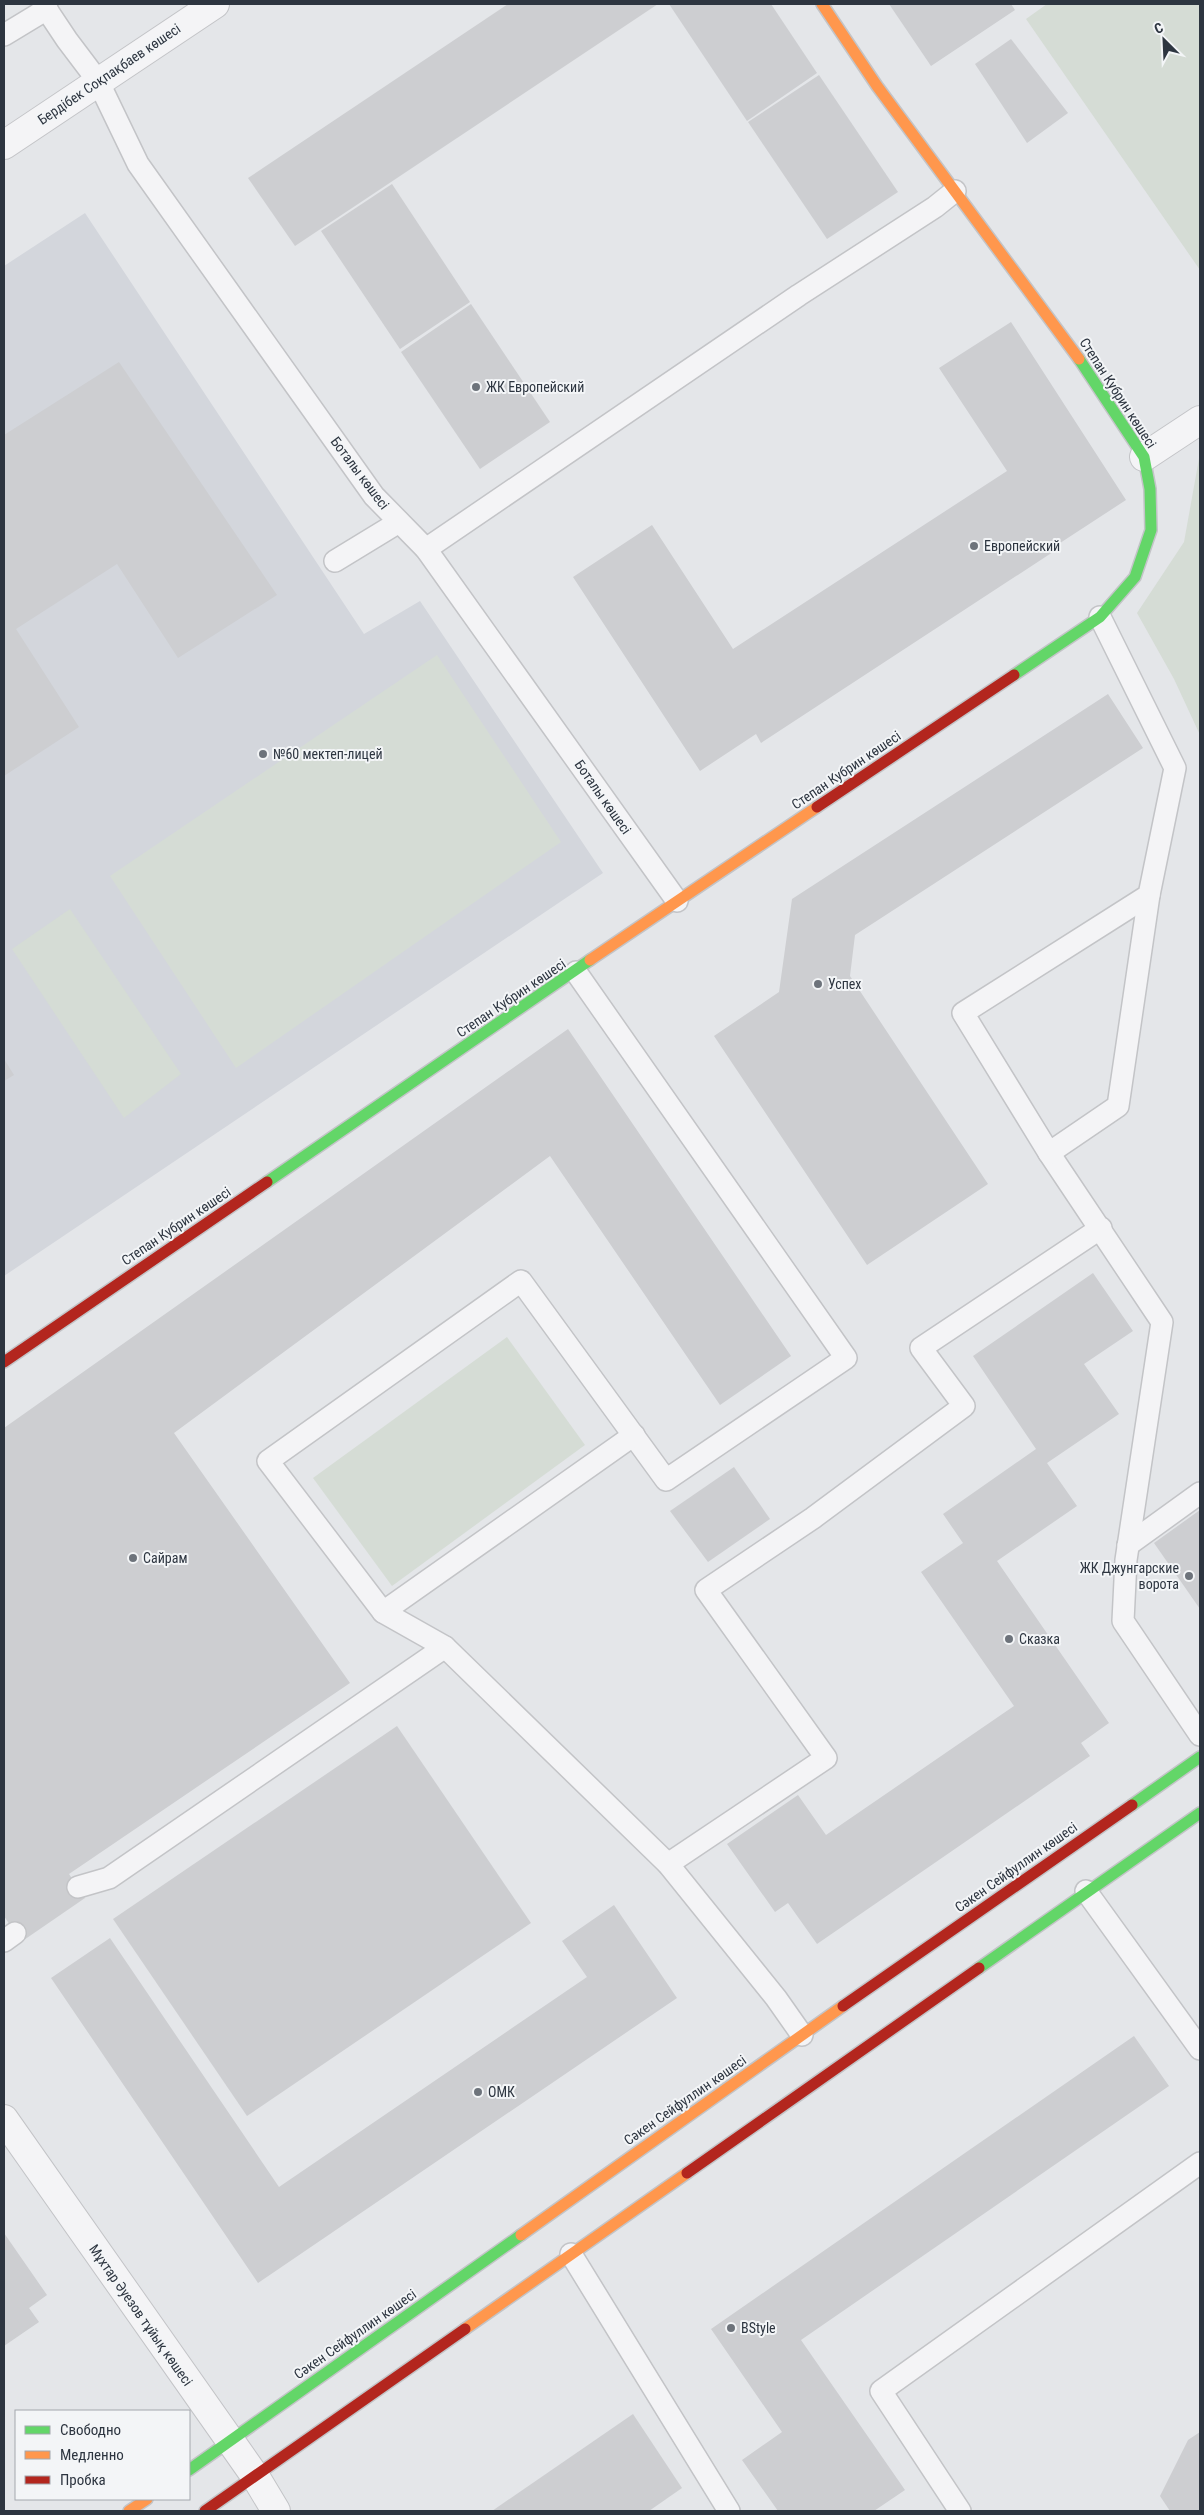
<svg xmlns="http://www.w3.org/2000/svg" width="1204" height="2515" viewBox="0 0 1204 2515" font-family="'Roboto Condensed',sans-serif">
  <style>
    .built { fill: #d3d6dc }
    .green { fill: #d5dcd5 }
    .building { fill: #cdced1 }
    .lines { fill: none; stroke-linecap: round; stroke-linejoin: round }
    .lane-casing { stroke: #c3c4c7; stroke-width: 24 }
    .street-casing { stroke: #c3c4c7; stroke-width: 30 }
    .fast-casing { stroke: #c3c4c7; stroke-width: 14 }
    .slow-casing { stroke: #c3c4c7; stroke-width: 14 }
    .jam-casing { stroke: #c3c4c7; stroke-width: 14 }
    .lane { stroke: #f4f4f6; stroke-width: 21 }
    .street { stroke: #f4f4f6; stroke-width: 28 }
    .fast { stroke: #63d668; stroke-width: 11 }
    .slow { stroke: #ff974d; stroke-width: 11 }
    .jam { stroke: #b3261e; stroke-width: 11 }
    .poi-dot { fill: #6d737b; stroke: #f3f5f7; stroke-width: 2 }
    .labels { text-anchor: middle; stroke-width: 4; stroke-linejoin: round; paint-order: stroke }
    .street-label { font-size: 14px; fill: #2d3540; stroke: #f3f5f7 }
    .poi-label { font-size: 14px; fill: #2d3540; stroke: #f3f5f7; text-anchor: start }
  </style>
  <rect width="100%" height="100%" fill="#e4e6e9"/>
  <!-- built -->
  <path class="built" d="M85,213L364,634L420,601L603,873L4,1276V266Z"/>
  <!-- green -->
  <g class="green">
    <path d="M1047,4H1200V270L1026,19Z"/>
    <path d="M1200,453V735L1174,679L1137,613L1184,542Z"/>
    <path d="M437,655L561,842L236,1068L110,876Z"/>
    <path d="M70,909L181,1074L124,1118L12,949Z"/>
    <path d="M507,1337L585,1445L392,1586L313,1478Z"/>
  </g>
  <!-- building -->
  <g class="building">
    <path d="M508,4H658L295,246L248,178Z"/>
    <path d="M669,4H771L817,73L747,121Z"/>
    <path d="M889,4H1011L1015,10L931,66Z"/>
    <path d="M1011,39L1068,113L1027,143L975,64Z"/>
    <path d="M819,75L898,192L827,239L748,122Z"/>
    <path d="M392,184L470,302L400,349L321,231Z"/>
    <path d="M471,304L550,422L480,469L401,352Z"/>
    <path d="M1011,322L1126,500L1057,545L1059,548L761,743L756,734L700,771L573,577L652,525L733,649L1007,471L939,368Z"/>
    <path d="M119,362L277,595L178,658L117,564L16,629L79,727L4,776V435Z"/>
    <path d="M1108,694L1143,748L855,935L850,976L988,1184L867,1265L714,1036L779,992L792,899Z"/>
    <path d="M568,1029L791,1356L720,1405L550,1156L174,1433L350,1683L69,1874L85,1898L21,1942L4,1916V1428Z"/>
    <path d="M4,1059L14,1075L4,1081Z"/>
    <path d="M1093,1273L1133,1331L1084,1364L1119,1414L1047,1463L1077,1506L997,1561L1109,1723L1081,1743L1090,1756L817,1944L788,1903L775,1912L727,1844L798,1795L826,1835L1014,1706L921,1572L963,1543L943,1514L1036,1449L973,1356Z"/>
    <path d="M734,1467L770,1519L708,1562L670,1511Z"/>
    <path d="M1200,1510V1609L1154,1543Z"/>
    <path d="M397,1726L531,1923L247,2116L113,1919Z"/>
    <path d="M614,1905L677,1998L258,2283L51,1978L110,1938L279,2187L587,1977L562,1941Z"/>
    <path d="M1134,2036L1169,2086L801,2340L905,2490L874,2511H778L742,2460L782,2432L711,2329Z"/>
    <path d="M4,2233L47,2295L29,2308L39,2322L4,2346Z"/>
    <path d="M633,2414L682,2488L649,2511H492Z"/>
    <path d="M1200,2432V2511H1170L1160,2496L1188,2440Z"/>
  </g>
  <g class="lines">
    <!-- lane casing -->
    <g class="lane-casing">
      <g id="lane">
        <path d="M43,4L67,40L98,81L138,164L374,496L426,549L677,901"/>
        <path d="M4,35L47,9"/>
        <path d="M426,549L799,295L935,207L955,191"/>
        <path d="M335,561L399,522"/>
        <path d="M1100,617L1175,768L1149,895L963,1013L1049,1153L1162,1322L1126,1560L1123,1621L1200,1735"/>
        <path d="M576,972L846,1358L666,1480L521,1281L268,1461L383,1612L445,1647L668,1864L776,1998L802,2035"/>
        <path d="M1049,1153L1118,1106L1149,895"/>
        <path d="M1128,1545L1200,1493"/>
        <path d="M383,1612L634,1435"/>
        <path d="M668,1864L826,1758L706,1590L813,1518L964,1406L921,1348L1101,1228"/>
        <path d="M78,1887L109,1878L445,1647"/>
        <path d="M1086,1891L1200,2049"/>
        <path d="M4,1941L15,1933"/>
        <path d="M571,2254L729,2511"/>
        <path d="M960,2511L881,2391L1200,2163"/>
      </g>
    </g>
    <!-- street casing -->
    <g class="street-casing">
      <g id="street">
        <path d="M4,145L215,4"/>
        <path d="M1144,457L1200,420"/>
        <path d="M4,2119L255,2476L276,2511"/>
      </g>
    </g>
    <!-- fast casing -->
    <g class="fast-casing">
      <g id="fast">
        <path d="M1014,675L1100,617L1135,577L1151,530L1150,489L1144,457L1079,359"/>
        <path d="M267,1182L590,960"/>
        <path d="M1132,1805L1200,1757"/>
        <path d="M979,1968L1200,1813"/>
        <path d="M189,2470L521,2235"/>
      </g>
    </g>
    <!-- slow casing -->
    <g class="slow-casing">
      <g id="slow">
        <path d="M822,4L877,86L1079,359"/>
        <path d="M590,960L817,807"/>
        <path d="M521,2235L843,2006"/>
        <path d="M465,2329L687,2173"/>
        <path d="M129,2511L147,2499"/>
      </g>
    </g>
    <!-- jam casing -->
    <g class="jam-casing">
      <g id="jam">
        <path d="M817,807L1014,675"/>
        <path d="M4,1362L267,1182"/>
        <path d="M843,2006L1132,1805"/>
        <path d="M687,2173L979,1968"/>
        <path d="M205,2511L465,2329"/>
      </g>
    </g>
    <!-- lane -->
    <use href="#lane" class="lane"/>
    <!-- street -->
    <use href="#street" class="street"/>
    <!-- fast -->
    <use href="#fast" class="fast"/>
    <!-- slow -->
    <use href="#slow" class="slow"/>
    <!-- jam -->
    <use href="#jam" class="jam"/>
  </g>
  <!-- markers -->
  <g class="poi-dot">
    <circle cx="476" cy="387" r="5"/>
    <circle cx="974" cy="546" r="5"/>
    <circle cx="263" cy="754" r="5"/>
    <circle cx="818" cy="984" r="5"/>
    <circle cx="133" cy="1558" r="5"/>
    <circle cx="1189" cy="1576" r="5"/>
    <circle cx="1009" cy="1639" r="5"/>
    <circle cx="478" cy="2092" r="5"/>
    <circle cx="731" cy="2328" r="5"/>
  </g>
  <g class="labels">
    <!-- street labels -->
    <g class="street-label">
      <text transform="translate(109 74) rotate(-34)" y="5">Бердібек Соқпақбаев көшесі</text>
      <text transform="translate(1118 393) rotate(57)" y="5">Степан Кубрин көшесі</text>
      <text transform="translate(360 473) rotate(53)" y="5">Боталы көшесі</text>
      <text transform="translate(846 770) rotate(-34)" y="5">Степан Кубрин көшесі</text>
      <text transform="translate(603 797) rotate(55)" y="5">Боталы көшесі</text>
      <text transform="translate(511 998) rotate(-34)" y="5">Степан Кубрин көшесі</text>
      <text transform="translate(176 1226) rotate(-34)" y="5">Степан Кубрин көшесі</text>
      <text transform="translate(1016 1867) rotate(-35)" y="5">Сәкен Сейфуллин көшесі</text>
      <text transform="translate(685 2100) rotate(-35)" y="5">Сәкен Сейфуллин көшесі</text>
      <text transform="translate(141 2315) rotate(55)" y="5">Мұхтар Әуезов тұйық көшесі</text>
      <text transform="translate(355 2334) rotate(-35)" y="5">Сәкен Сейфуллин көшесі</text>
    </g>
    <!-- poi labels -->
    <g class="poi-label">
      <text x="486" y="392">ЖК Европейский</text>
      <text x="984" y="551">Европейский</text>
      <text x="273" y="759">№60 мектеп-лицей</text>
      <text x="828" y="989">Успех</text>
      <text x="143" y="1563">Сайрам</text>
      <text x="1179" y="1573" text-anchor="end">ЖК Джунгарские<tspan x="1179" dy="16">ворота</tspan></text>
      <text x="1019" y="1644">Сказка</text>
      <text x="488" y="2097">ОМК</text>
      <text x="741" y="2333">BStyle</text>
    </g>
  </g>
  <!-- border -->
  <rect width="1204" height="2515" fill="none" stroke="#2d3540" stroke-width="10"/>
  <!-- legend -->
  <rect x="15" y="2410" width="175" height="90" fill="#f3f5f7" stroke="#a4a8ae"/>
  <rect x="25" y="2426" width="25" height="8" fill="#63d668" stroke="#a4a8ae"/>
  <text x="60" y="2435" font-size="15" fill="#2d3540">Свободно</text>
  <rect x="25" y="2451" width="25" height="8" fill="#ff974d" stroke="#a4a8ae"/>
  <text x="60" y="2460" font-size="15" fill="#2d3540">Медленно</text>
  <rect x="25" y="2476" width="25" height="8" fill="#b3261e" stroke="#a4a8ae"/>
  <text x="60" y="2485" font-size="15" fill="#2d3540">Пробка</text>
  <!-- north arrow -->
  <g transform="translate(1164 40) rotate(336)" stroke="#f3f5f7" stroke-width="4" paint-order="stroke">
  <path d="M0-4L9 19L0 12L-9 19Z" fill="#2d3540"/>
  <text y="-8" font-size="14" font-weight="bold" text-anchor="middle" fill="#2d3540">С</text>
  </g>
</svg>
